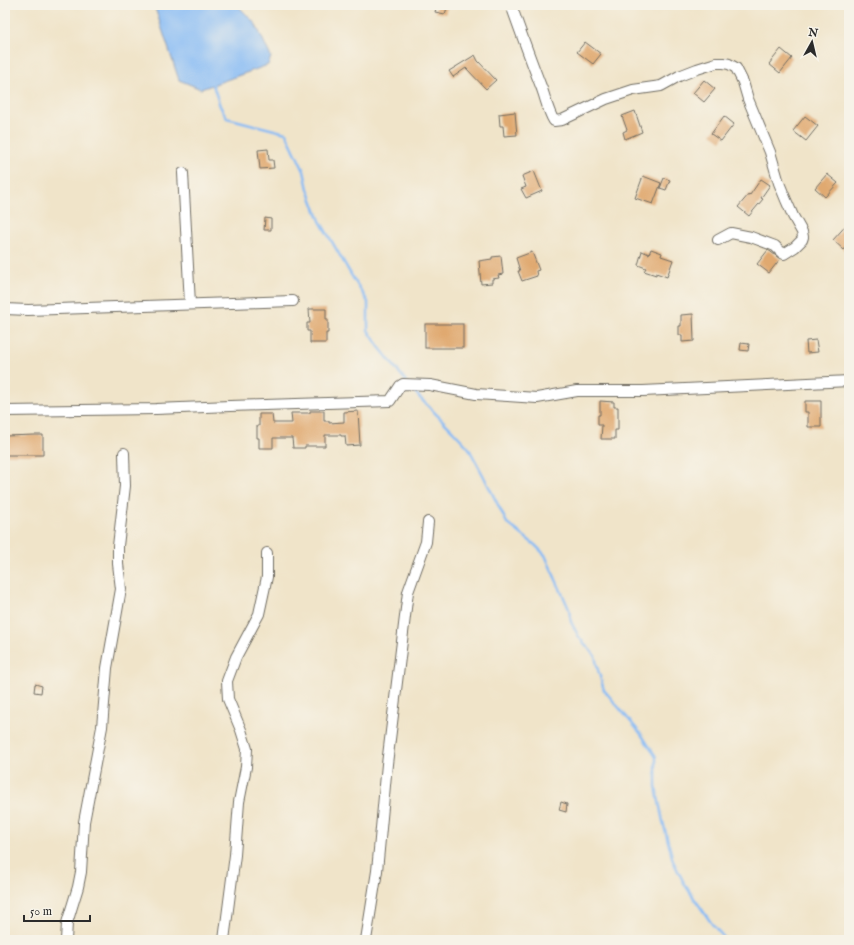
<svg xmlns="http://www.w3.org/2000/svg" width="854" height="945" viewBox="0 0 854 945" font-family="'IM FELL English',serif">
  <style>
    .water { fill: #87bbf5; stroke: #597390 }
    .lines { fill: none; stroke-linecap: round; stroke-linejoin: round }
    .stream { stroke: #87bbf5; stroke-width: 2.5 }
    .building { fill: #e0a96f }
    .minor-casing { stroke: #706c62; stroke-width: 12 }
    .minor { stroke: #fff; stroke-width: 10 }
  </style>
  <rect width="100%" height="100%" fill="#f7f3e8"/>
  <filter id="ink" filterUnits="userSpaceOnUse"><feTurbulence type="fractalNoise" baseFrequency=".025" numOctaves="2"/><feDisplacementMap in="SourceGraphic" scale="8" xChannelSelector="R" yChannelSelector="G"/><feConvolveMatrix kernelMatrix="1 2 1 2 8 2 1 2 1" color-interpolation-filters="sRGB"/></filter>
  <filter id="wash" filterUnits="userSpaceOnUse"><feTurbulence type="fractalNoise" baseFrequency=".012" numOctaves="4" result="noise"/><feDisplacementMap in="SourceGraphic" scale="16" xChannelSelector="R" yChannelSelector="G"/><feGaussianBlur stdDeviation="0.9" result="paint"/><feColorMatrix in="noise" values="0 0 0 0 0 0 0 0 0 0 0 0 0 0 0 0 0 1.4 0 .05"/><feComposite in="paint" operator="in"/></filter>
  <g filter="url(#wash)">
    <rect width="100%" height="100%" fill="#f0e4c9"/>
    <!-- water -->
    <path class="water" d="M154,5H237L255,23L271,57L268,65L201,89L179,80Z"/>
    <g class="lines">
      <!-- stream -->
      <g class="stream">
        <path d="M212,82L220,106L227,118L286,133L304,171L308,189L320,221L353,278L368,302V330L379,347L406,381"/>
        <path d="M412,388L419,397L453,431L468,447L482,473L507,523L535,545L545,555L569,609L571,622L579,637L595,656L598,670L604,690L641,734L656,757V787L663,822L673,861L685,885L712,924L726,940"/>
      </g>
    </g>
    <g id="blocks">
      <!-- building -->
      <g class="building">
        <path d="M437,5H448L445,14L435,12Z"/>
        <path d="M585,42L601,54L593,64L577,52Z"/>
        <path d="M781,49L792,58L780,73L769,64Z"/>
        <path d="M475,55L478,61L496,80L486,89L466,68L453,77L449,71Z"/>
        <path d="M704,80L715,89L704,102L693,93Z"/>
        <path d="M635,111L642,132L625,139L623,132L627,130L622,116Z"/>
        <path d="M515,112L517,135L504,136L503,126H500L499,114Z"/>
        <path d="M724,116L734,124L721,141L711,134Z"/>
        <path d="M805,116L818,126L806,141L793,131Z"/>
        <path d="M268,149L269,160H273L274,168L260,169L258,150Z"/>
        <path d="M534,171L542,191L526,198L521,189L526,187L522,176Z"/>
        <path d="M827,174L838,183L825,197L815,188Z"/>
        <path d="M643,176L661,183L653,204L635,198Z"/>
        <path d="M664,178L670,180L666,190L660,188Z"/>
        <path d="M761,179L770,185L761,198L763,199L749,216L738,207L749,194L750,195Z"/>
        <path d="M265,218L271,219V230H264Z"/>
        <path d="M849,222V244L844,250L833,240Z"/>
        <path d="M651,249L662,253L661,256L673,260L667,277L656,273V275L644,271L646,268L638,265L642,251L649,254Z"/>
        <path d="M768,250L771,252L780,259L769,273L757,264Z"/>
        <path d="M532,252L539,270L536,271L537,276L522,281L518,271H520L516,258Z"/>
        <path d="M501,256L503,274L498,275L499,278L492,279V283L481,284L479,261L492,259V257Z"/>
        <path d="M309,309H326V319H328V333H326V343H310V331H307V323H310Z"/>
        <path d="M693,314L694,341L682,342V335H679V326H681V315Z"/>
        <rect x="425" y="324" width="38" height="24"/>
        <path d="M816,340L818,352L807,353L806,341Z"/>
        <path d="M741,343L749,344L748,351L740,350Z"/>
        <path d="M600,401L614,402V407H618V430H615V439H601L602,425H598V415H600Z"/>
        <path d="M805,401H821V427H808V412H805Z"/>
        <path d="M310,411H324V421H329V423L344,422V412L358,411L360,445L346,446L345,436H341V435H325V446H305V448H293L292,438H273V448H259V438H257V426H259V414H272L273,423H292L291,413H310Z"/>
        <path d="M35,435H43V455H5V436Z"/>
        <path d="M35,684L42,686L41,693L34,692Z"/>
        <path d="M561,802L567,804L566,812L559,810Z"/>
      </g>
    </g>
  </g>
  <g filter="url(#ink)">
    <use href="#blocks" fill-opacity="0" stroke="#706c62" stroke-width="1"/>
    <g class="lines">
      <!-- minor casing -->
      <g class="minor-casing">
        <g id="minor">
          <path d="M511,5C521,33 531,61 542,89C546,100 548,111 554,121L562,120L606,99L633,90L661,86L679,76L697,69L716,63H724L729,64L736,68L743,82L748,99L770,152L779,183L786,200L793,216L802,232L803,237L802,240L795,247L784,254L782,253L775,246L751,237L731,233L718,240"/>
          <path d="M183,173L190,304"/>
          <path d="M5,309L28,310L293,301"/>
          <path d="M5,411L156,409L230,406L390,401L400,386L403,384L430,385L476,394L537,398L577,391H643L849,381"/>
          <path d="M66,940L67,923L78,887L81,872L84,822L102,727L107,668L121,589L118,564V546L125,486L124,453"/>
          <path d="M224,940L235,855L239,802L246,767L247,749L241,730L228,699L227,681L236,657L259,614L267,577V553"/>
          <path d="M366,940L377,871L387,764L408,592L426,542L428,522"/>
        </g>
      </g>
      <!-- minor -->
      <use href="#minor" class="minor"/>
    </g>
  </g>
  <!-- margin -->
  <rect width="854" height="945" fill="none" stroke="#f7f3e8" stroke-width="20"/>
  <!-- north arrow -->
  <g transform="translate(812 42) rotate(8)" stroke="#f7f3e8" stroke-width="3" paint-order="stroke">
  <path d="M0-3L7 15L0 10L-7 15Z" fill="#2b2b2b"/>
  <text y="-6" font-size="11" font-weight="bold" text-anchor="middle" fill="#2b2b2b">N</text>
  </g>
  <!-- scale -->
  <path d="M24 915v6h66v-6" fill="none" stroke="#2b2b2b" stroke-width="2"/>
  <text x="30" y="915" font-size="12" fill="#2b2b2b" stroke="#f7f3e8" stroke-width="3" paint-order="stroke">50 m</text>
</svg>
